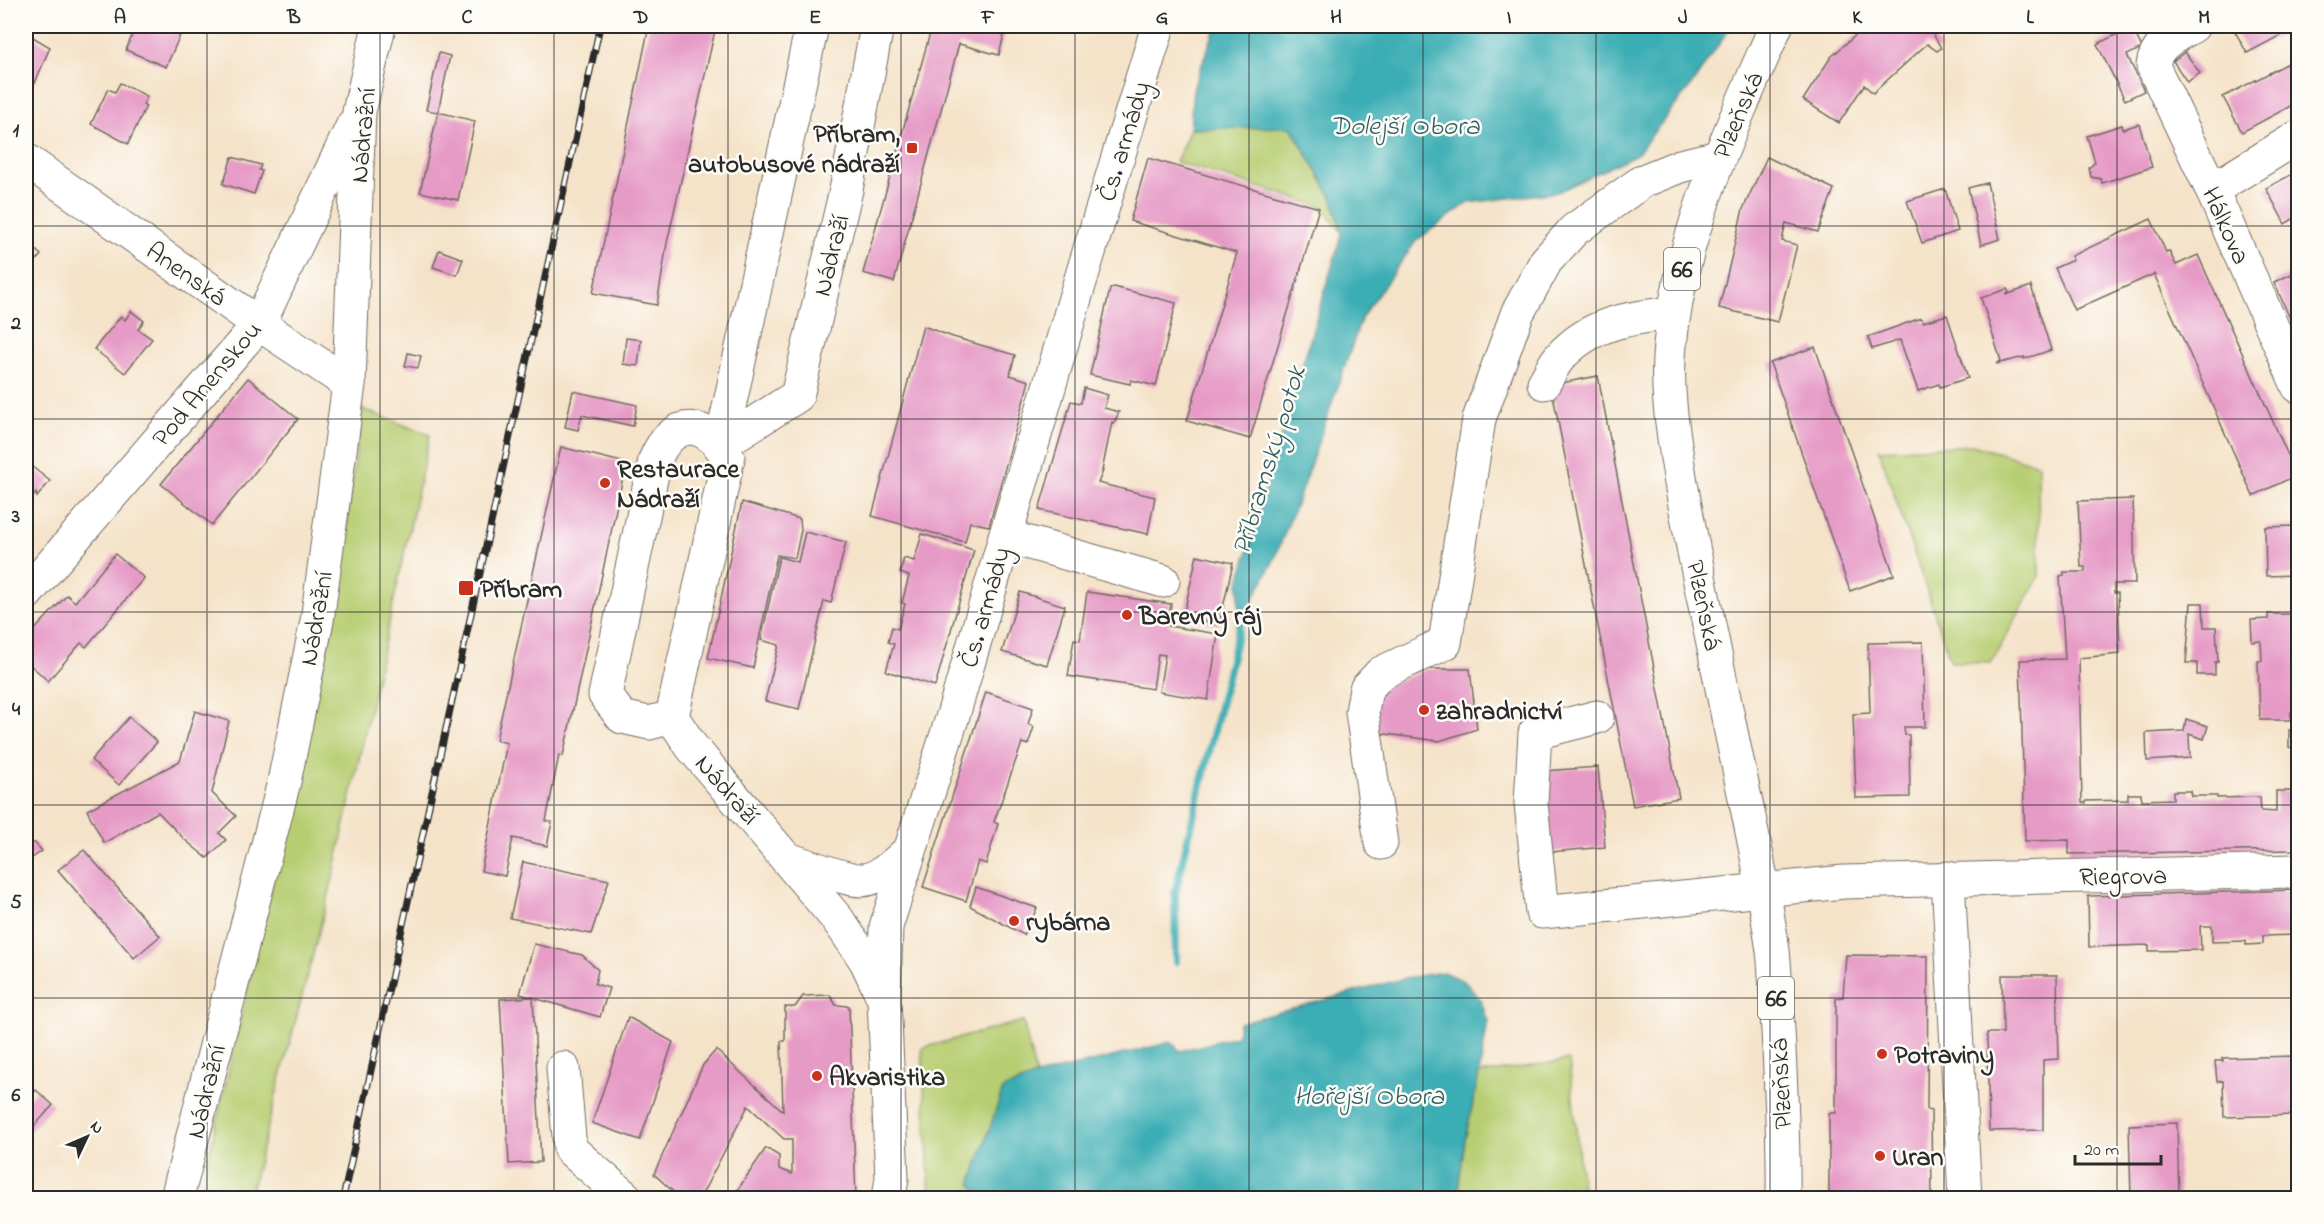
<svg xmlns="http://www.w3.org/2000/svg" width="2324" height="1224" viewBox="0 0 2324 1224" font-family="'Indie Flower',sans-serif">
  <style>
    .green { fill: #b7cd71; stroke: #717c4e; stroke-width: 1.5 }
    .water { fill: #3badb4; stroke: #336c70; stroke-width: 1.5 }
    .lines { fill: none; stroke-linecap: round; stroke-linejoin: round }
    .stream { stroke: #3badb4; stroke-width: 8 }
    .building { fill: #e69ac6 }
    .minor-casing { stroke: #726b62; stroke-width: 35 }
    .major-casing { stroke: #726b62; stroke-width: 35 }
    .minor { stroke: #fff; stroke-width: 33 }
    .major { stroke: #fff; stroke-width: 33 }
    .rail-casing { stroke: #2b2b2b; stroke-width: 7 }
    .rail { stroke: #fdfcf7; stroke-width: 4.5; stroke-dasharray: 14; stroke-linecap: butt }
    .grid { fill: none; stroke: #2b2b2b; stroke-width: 1.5; stroke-opacity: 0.55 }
    .poi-dot { fill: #c8321e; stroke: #fdfcf7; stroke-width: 2 }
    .labels { text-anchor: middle; stroke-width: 5; stroke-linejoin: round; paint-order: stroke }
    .shield { fill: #fdfcf7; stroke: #6a6a68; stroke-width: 1.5 }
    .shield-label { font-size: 24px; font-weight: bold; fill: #2b2b2b }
    .street-label { font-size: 26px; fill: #2b2b2b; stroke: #fdfcf7 }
    .poi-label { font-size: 26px; font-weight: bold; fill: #2b2b2b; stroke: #fdfcf7; text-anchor: start }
    .water-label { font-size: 27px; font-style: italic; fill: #315f62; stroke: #fdfcf7 }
    .neatline { fill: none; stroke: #2b2b2b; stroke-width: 2 }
    .grid-label { font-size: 20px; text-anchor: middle; font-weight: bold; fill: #2b2b2b }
  </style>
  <rect width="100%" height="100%" fill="#fdfcf7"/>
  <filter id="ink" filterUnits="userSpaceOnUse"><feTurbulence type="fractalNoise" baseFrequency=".0167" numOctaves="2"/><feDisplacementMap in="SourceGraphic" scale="12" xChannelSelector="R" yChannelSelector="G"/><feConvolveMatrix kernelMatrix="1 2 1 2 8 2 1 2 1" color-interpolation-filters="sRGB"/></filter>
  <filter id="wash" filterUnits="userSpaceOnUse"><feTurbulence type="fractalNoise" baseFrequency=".008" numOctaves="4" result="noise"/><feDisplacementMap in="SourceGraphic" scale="24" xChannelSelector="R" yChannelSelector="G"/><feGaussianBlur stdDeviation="1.35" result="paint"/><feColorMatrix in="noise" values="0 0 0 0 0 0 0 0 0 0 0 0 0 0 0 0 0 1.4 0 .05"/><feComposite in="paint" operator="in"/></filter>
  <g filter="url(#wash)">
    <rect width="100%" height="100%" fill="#f5e3c9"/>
    <!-- green -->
    <g class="green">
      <path d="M1291,127L1332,198L1342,233L1321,206L1176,162L1190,129Z"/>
      <path d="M362,409L430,435L333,878L249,1198H199L335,613Z"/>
      <path d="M1972,445L2038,464L2039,577L1991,663L1951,662L1879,450Z"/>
      <path d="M1023,1021L1036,1076L1003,1089L971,1184L984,1198H930L922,1048Z"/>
      <path d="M1569,1060L1583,1198H1457L1465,1140L1479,1074Z"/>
    </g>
    <!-- water -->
    <g class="water">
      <path d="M1216,26H1731L1693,83L1637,154L1558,192L1468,203L1416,241L1362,317L1302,489L1275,558L1239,626V583L1273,463L1342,233L1332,197L1291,127L1190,129L1193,89Z"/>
      <path d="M1443,972L1464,981L1480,999L1488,1021L1479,1074L1465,1140L1457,1198H984L971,1184L1003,1089L1036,1076L1171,1042L1180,1051L1237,1036L1239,1023L1406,978Z"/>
    </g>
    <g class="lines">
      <!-- stream -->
      <path class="stream" d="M1176,961L1175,893L1242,615"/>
    </g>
    <g id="blocks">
      <!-- building -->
      <g class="building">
        <path d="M136,26H184L166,67L126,50Z"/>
        <path d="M649,26H716L667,243L657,305L593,293Z"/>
        <path d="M932,26H1017L1015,30L1006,27L999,55L959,44L894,282L863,273Z"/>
        <path d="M1866,26H1945L1933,34L1941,48L1937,51L1927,44L1873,93L1864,85L1839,123L1803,100L1831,57Z"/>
        <path d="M2138,26H2164L2151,39Z"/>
        <path d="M2232,26H2281L2285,33L2247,53Z"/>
        <path d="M2132,27L2142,48L2127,55L2144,91L2125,100L2097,44Z"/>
        <path d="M26,33L50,47L35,83L26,77Z"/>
        <path d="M2185,52L2200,73L2187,82L2173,61Z"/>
        <path d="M439,53L450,56L438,112L426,110Z"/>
        <path d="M2298,58V102L2242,132L2223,97Z"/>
        <path d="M120,83L147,96L143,105L146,106L128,144L91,124L108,89L115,92Z"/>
        <path d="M438,112L475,121L458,200L420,192Z"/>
        <path d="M2139,124L2152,167L2102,183L2101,179L2091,177L2089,168L2095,162L2087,136L2122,125L2123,129Z"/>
        <path d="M232,157L261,165L259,170L262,171L254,194L223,184Z"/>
        <path d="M1767,157L1834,189L1818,232L1786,223L1782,241L1797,245L1778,322L1719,308L1743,209Z"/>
        <path d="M1148,158L1319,208L1250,439L1187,421L1237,253L1130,221Z"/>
        <path d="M2298,171V216L2285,224L2266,188Z"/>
        <path d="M1987,183L2000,239L1981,245L1968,188Z"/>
        <path d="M1945,189L1958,231L1922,243L1907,201Z"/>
        <path d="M2151,219L2166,252L2169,251L2176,265L2198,255L2297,475L2253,496L2154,274L2074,310L2055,268L2073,260L2071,256Z"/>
        <path d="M26,241L41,255L26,272Z"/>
        <path d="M439,250L463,259L457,275L433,267Z"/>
        <path d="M2298,271V318L2291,321L2274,282Z"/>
        <path d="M2031,286L2051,350L2024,359V357L1996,364L2001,361L1981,298L2007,289L2009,292L2006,295Z"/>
        <path d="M1114,287L1176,303L1156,386L1131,380L1130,384L1090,375L1110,289Z"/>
        <path d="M131,311L144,321L138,329L152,339L125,373L94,349L121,316L125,320Z"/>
        <path d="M1947,315L1968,378L1940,387L1939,384L1918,391L1900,340L1872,349L1868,337L1921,318L1923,322Z"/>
        <path d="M923,326L953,337L1015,355L1010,375L1029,381L989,526L970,522L965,542L872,516Z"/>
        <path d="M626,338L641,340L638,366L623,364Z"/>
        <path d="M1815,347L1894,575L1850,591L1770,363Z"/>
        <path d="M408,353L421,356L418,368L405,366Z"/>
        <path d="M1598,376L1679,798L1633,806L1551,385Z"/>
        <path d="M248,378L298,419L212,525L161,484Z"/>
        <path d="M1084,388L1108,395L1104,408L1119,412L1114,423L1112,422L1102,471H1103L1098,483L1155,497L1148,534L1039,510L1071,401L1081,403Z"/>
        <path d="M573,391L637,405L633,426L582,415L578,430L565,427Z"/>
        <path d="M561,447L626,463L563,756L559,755L546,821L552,822L547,846L513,838L505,876L481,871L507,743L496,740Z"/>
        <path d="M26,462L50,481L37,497L36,493L26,505Z"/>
        <path d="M2133,499L2135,584H2114V593H2118L2120,654L2079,658L2082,803H2086V801L2128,800V794H2141L2142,800L2173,799V791H2190L2191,796H2217V798L2260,797L2261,811L2276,812V791H2298V850L2069,854V840L2025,841L2020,660L2065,659L2060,576L2064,575V572H2085V567H2081L2078,501Z"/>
        <path d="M742,502L800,519L801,530L795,558L777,555L753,668L708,658Z"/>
        <path d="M2298,526V575L2266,576L2265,527Z"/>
        <path d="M805,532L846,542L831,603L824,601L799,709L765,701L779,645L761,640L779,557L798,562Z"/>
        <path d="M922,534L974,550L935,686L886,671L894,644L888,642L892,627L898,629L905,604L902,603L909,576L900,573L904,558L914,561Z"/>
        <path d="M115,554L144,578L86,647L81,643L48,681L26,661V639L67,595L75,602Z"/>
        <path d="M1197,555L1233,563L1219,625L1183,617Z"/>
        <path d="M1020,592L1065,606L1047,665L1002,652Z"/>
        <path d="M1087,592L1171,604L1169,626L1218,634L1208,700L1159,692L1165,655L1158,654L1153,689L1068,676L1074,639L1080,640Z"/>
        <path d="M2191,603H2203L2204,627H2216L2218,662H2215V675H2197V663H2186Z"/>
        <path d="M2268,614H2294V619H2298V712H2291V720H2260L2258,661H2262L2261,641L2252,642L2251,620L2268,619Z"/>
        <path d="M1923,642L1925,727H1904L1905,735H1909L1910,797L1856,798L1853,714L1870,713L1868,643Z"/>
        <path d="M1427,669H1470L1477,729L1439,741L1378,733L1370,692Z"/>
        <path d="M986,692L1033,708L1028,724L1034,727L1028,745L1022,743L994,822L998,824L986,864L978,861L966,901L923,887Z"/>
        <path d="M195,711L229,721L212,793L236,816L219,833L226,840L207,858L184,839L158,812L104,843L87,810L180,761Z"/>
        <path d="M129,717L157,742L119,785L91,760Z"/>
        <path d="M2186,719L2208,726L2204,739L2189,734L2190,758L2147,761L2146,733L2184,731Z"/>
        <path d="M2298,729V750L2289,747V730Z"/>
        <path d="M1598,767L1605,847L1551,852L1544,771Z"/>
        <path d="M31,843H35L42,851L26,862V846Z"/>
        <path d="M84,850L160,936L134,958L58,870Z"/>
        <path d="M523,862L609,880L591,934L510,918Z"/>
        <path d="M976,887L1037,908L1024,935L970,906Z"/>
        <path d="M2298,890V935L2263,936V944L2246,945V941L2212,942V926H2200L2201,950L2149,951V945L2089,947L2088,896Z"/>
        <path d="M534,944L582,955L598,970L595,984L609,988L600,1017L520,994Z"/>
        <path d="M1846,955L1928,956L1927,1110L1931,1111L1932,1198H1829V1113H1836V998L1843,997Z"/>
        <path d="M2002,975H2057L2059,1059L2043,1060V1130L1989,1131L1987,1033H2003Z"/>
        <path d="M830,995L836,1005L849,1006L856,1198H732L766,1148L779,1156V1169L792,1174V1139H784L748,1106L700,1198H680L654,1174L703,1065L716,1050L783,1111L781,1041H785V1007H795L803,996Z"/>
        <path d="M533,997L541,1162L509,1164L500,999Z"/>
        <path d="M628,1017L673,1042L640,1140L592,1123Z"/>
        <path d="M2298,1056V1115L2224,1117L2223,1081L2217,1082L2215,1061H2223L2222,1058Z"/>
        <path d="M36,1090L53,1105L30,1131L26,1127V1102Z"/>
        <path d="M2177,1123L2179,1198H2131L2129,1125Z"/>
      </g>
    </g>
  </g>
  <g filter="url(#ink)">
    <use href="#blocks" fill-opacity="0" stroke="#726b62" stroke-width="1.5"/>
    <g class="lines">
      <!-- minor casing -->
      <g class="minor-casing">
        <g id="minor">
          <path d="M2193,26C2176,36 2155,44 2153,66L2212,190L2298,386"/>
          <path d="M26,160L259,324L349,384"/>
          <path d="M2212,190L2298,137"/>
          <path d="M1544,383C1549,375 1553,365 1559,358C1591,322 1629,318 1674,313"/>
          <path d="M721,444L797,396L846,190L877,26"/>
          <path d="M721,444L812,26"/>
          <path d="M1005,536L1163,581"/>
          <path d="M26,594L259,324L353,125"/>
          <path d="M672,717L649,723L622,717L605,695L655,460C673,416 707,420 728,458L672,717L691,746L838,920L866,961L882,995"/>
          <path d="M1597,717L1535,733L1531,803L1542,912L1844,882L2298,871"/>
          <path d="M1381,843L1362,712L1366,689L1381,673L1445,643L1479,419L1517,314L1546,261L1574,230L1643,181L1680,166L1718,157"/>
          <path d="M788,859C803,864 849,881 862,880C881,879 896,862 910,850"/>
          <path d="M1948,878L1965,1198"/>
          <path d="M563,1068L570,1149L626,1198"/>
          <path d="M177,1198L284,782L317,621L349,384L359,112L379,26"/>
          <path d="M889,1198L892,1178L884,999L886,927L954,712L1076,295L1158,26"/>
        </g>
      </g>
      <!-- major casing -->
      <g class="major-casing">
        <path id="major" d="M1776,26C1731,129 1681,231 1670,345C1665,391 1674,438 1681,483C1692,547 1706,609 1719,673C1737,765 1760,858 1773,951C1776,977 1776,1004 1778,1030C1781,1086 1784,1142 1783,1198"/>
      </g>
      <!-- minor -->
      <use href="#minor" class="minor"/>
      <!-- major -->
      <use href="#major" class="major"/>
      <!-- rail casing -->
      <g class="rail-casing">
        <path id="rail" d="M343,1198L600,26"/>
      </g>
      <!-- rail -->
      <use href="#rail" class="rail"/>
    </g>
  </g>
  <!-- grid -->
  <path class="grid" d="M207,26V1198M380,26V1198M554,26V1198M728,26V1198M901,26V1198M1075,26V1198M1249,26V1198M1423,26V1198M1596,26V1198M1770,26V1198M1944,26V1198M2117,26V1198M26,226H2298M26,419H2298M26,612H2298M26,805H2298M26,998H2298"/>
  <!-- markers -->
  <g class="poi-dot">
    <rect x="906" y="142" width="12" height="12" rx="3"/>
    <circle cx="605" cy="483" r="6"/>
    <rect x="458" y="580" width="16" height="16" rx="3"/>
    <circle cx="1127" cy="615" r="6"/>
    <circle cx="1424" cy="710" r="6"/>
    <circle cx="1014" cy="921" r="6"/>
    <circle cx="1882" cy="1054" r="6"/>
    <circle cx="817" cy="1076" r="6"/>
    <circle cx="1880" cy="1156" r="6"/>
  </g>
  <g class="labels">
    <!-- shield labels -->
    <g class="shield">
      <rect x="1664" y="248" width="36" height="42" rx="4.5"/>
      <rect x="1758" y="977" width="36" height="42" rx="4.5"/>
    </g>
    <g class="shield-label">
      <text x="1682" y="277">66</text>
      <text x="1776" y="1006">66</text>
    </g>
    <!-- street labels -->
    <g class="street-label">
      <text transform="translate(1737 115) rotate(-67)" y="9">Plzeňská</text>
      <text transform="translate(362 135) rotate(-85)" y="9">Nádražní</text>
      <text transform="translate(1123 141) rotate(-73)" y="9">Čs. armády</text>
      <text transform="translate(2227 225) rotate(66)" y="9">Hálkova</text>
      <text transform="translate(830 255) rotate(-76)" y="9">Nádraží</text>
      <text transform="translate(187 273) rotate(35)" y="9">Anenská</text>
      <text transform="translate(206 383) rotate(-50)" y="9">Pod Anenskou</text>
      <text transform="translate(1705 605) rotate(78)" y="9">Plzeňská</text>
      <text transform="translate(984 607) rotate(-74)" y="9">Čs. armády</text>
      <text transform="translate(315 618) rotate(-80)" y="9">Nádražní</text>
      <text transform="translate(728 789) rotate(49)" y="9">Nádraží</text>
      <text transform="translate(2123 875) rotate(-1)" y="9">Riegrova</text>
      <text transform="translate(1780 1084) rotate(-93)" y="9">Plzeňská</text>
      <text transform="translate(205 1091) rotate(-76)" y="9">Nádražní</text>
    </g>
    <!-- poi labels -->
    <g class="poi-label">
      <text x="900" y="142" text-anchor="end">Příbram,<tspan x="900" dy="30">autobusové nádraží</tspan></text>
      <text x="617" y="477">Restaurace<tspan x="617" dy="30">Nádraží</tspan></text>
      <text x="480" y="597">Příbram</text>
      <text x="1139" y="624">Barevný ráj</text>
      <text x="1436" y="719">zahradnictví</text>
      <text x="1026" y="930">rybárna</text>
      <text x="1894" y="1063">Potraviny</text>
      <text x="829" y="1085">Akvaristika</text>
      <text x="1892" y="1165">Uran</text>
    </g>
    <!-- water labels -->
    <g class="water-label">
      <text x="1405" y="134">Dolejší Obora</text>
      <text transform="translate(1268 460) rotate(-73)" y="9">Příbramský potok</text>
      <text x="1369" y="1104">Hořejší Obora</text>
    </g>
  </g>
  <!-- margin -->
  <rect width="2324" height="1224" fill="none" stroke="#fdfcf7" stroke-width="66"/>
  <!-- north arrow -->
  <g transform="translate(87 1137) rotate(46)" stroke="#fdfcf7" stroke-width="4.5" paint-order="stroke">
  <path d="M0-4.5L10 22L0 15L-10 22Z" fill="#2b2b2b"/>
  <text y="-9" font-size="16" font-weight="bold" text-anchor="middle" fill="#2b2b2b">N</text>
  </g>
  <!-- scale -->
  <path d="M2075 1155v9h86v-9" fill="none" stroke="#2b2b2b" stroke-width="3"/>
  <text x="2084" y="1155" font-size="18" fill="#2b2b2b" stroke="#fdfcf7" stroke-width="4.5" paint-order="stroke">20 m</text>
  <rect x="33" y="33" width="2258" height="1158" class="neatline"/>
  <g class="grid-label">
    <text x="120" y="23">A</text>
    <text x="294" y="23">B</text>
    <text x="467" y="23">C</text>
    <text x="641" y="23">D</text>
    <text x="815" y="23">E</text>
    <text x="988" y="23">F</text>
    <text x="1162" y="23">G</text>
    <text x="1336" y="23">H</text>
    <text x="1509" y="23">I</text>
    <text x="1683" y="23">J</text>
    <text x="1857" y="23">K</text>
    <text x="2030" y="23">L</text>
    <text x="2204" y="23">M</text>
    <text x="16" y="136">1</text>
    <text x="16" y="329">2</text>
    <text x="16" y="522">3</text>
    <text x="16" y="715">4</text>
    <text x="16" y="908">5</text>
    <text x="16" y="1101">6</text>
  </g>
</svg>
